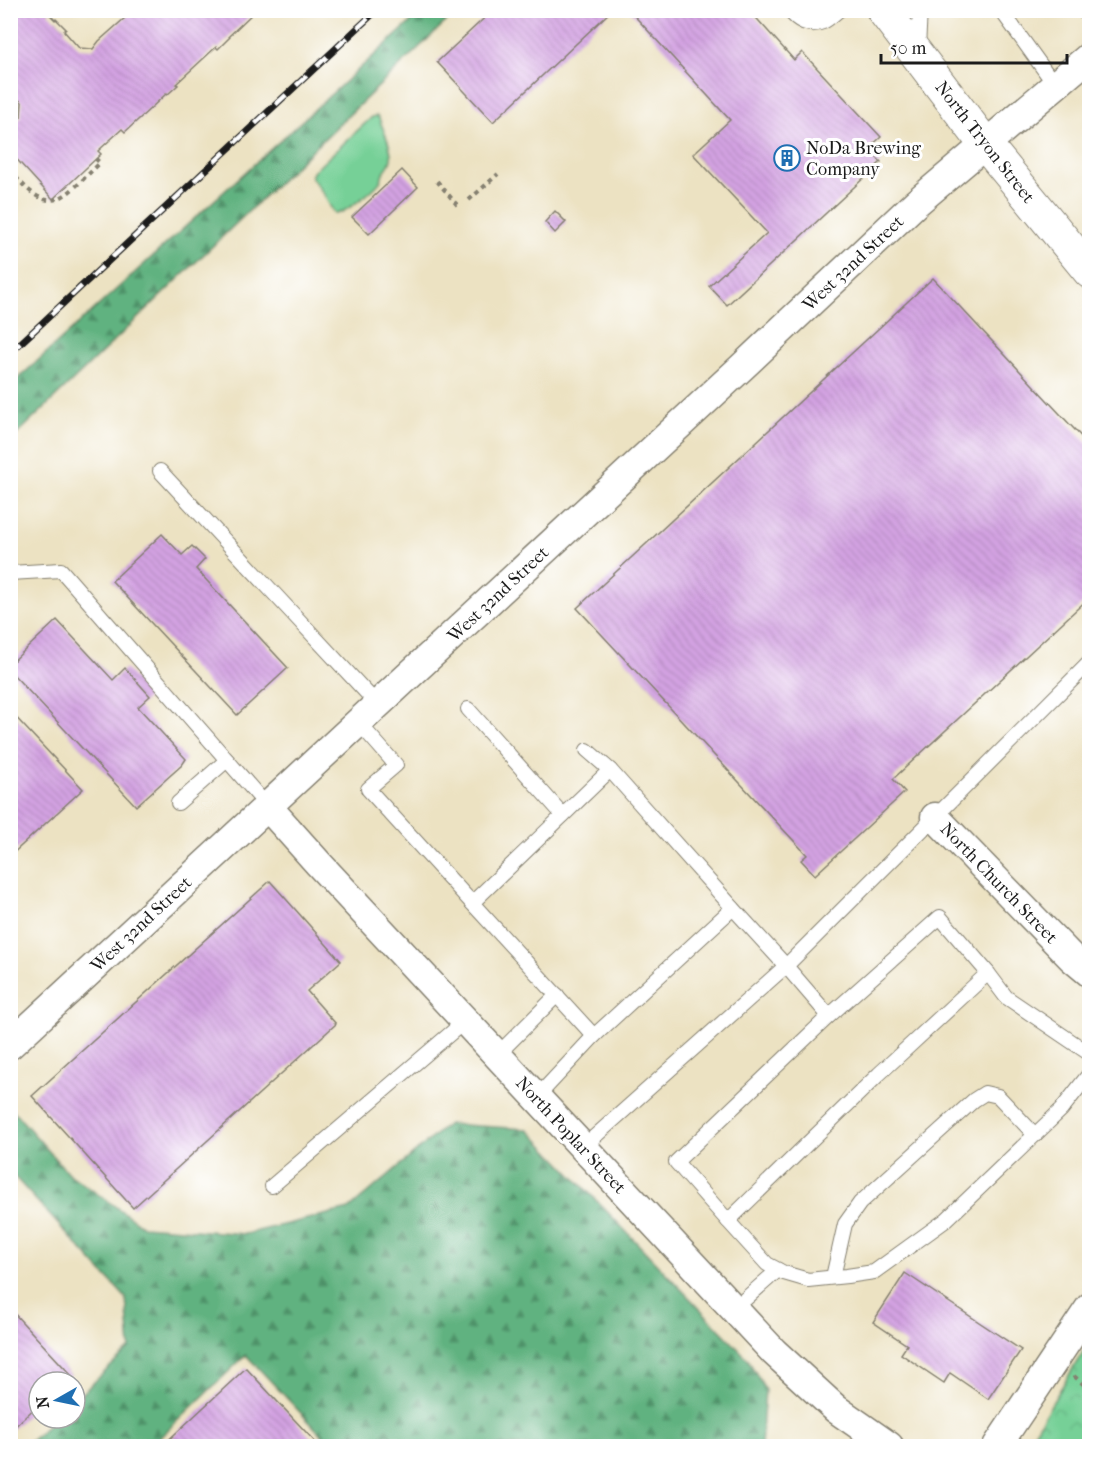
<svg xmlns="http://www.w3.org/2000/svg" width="1100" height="1457" viewBox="0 0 1100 1457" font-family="'IM FELL French Canon',serif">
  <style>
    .grass { fill: #76d097; stroke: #49765a; stroke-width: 1.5 }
    .forest { fill: url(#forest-firs); stroke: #3e674e; stroke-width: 1.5 }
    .park { fill: url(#park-crowns); stroke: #49765a; stroke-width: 1.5 }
    .building { fill: url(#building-back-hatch) }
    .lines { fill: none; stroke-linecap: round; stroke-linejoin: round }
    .service-casing { stroke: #847f6f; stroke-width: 16 }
    .minor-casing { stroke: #847f6f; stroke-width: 31 }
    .primary-casing { stroke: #847f6f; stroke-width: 35 }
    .path { stroke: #847f6f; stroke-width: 4; stroke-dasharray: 4.5 4.5; stroke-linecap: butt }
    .service { stroke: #fff; stroke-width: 14 }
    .minor { stroke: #fff; stroke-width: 28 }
    .primary { stroke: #fff; stroke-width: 33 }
    .rail-casing { stroke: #1c1c1c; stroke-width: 7 }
    .rail { stroke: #fff; stroke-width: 4.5; stroke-dasharray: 14; stroke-linecap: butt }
    .labels { text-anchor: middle; stroke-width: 6; stroke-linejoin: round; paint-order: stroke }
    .street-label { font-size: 18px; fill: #1c1c1c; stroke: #fff }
    .poi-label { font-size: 18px; fill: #1c1c1c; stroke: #fff; text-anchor: start }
  </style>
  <defs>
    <pattern id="forest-firs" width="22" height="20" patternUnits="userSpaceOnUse" patternTransform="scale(1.5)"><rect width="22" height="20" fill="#60b280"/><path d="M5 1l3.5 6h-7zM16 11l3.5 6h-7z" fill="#4e9068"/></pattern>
    <pattern id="park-crowns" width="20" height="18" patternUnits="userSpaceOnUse" patternTransform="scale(1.5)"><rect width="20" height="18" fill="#76d097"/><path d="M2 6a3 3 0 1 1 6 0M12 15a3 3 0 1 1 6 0" fill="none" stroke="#66b282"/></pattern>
    <pattern id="building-back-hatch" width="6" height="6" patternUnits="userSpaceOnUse" patternTransform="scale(1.5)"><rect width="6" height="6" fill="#d3a2e2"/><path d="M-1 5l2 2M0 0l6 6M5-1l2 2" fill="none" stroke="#b58bc1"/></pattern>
  </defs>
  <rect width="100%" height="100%" fill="#fff"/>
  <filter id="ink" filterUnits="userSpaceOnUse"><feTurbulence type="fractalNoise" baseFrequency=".0167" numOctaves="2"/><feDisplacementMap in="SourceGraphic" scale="12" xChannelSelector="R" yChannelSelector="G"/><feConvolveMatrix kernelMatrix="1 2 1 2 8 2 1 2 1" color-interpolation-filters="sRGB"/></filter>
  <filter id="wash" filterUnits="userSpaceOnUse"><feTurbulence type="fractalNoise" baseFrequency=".008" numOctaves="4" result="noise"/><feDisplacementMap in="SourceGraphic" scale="24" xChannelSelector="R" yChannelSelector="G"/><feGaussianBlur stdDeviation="1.35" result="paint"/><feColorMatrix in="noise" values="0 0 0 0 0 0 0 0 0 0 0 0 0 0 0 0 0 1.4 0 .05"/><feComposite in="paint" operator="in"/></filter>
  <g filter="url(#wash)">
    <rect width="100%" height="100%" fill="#ece2c2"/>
    <!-- grass -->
    <path class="grass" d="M377,116L379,118C383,130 392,146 391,159C390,166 385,169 382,175C382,177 382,178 381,180C377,188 345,213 336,214C329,208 328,200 323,193C319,187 314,182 311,176L314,171L372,117Z"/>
    <!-- forest -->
    <g class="forest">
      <path d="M424,10L457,11L11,440V385Z"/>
      <path d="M11,1108L68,1173L143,1226L245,1234L349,1209L448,1124L528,1129L747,1358L765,1389L761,1446H332L246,1355L151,1446H25L56,1418H75V1400L130,1348L126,1298L11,1173Z"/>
    </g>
    <!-- park -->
    <path class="park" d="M1089,1342V1446H1026Z"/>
    <g id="blocks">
      <!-- building -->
      <g class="building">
        <path d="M10,10H50L48,13L55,20L56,19L66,29L64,31L79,48L93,49L99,41L134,10H256L229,36L230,37L218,49L216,47L176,84L178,85L167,95L166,94L125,132L122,129L98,151L101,154L53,199L10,152V149L13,147L10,144V123L12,121L14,123L21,117L22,102L10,93Z"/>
        <path d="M493,10H612L493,122L437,62Z"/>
        <path d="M629,10H749L794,60L802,52L881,137L868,149L881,162L727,305L709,286L767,233L693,154L730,120Z"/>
        <path d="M402,170L418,187L369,234L352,217Z"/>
        <path d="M555,211L566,222L555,233L545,222Z"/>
        <path d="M933,278L1090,446V597L893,779L905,792L815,875L801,860L807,855L577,608Z"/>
        <path d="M162,534L182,555L192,546L205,559L196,569L288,668L237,715L112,581Z"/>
        <path d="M57,620L113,680L125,668L150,696L138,707L186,759L182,765L136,806L10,671V664Z"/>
        <path d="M10,711L83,789L10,856Z"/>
        <path d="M270,881L341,961L307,991L336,1024L133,1208L32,1096Z"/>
        <path d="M905,1273L1021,1350L988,1399L950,1373L944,1383L901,1354L907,1345L873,1322Z"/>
        <path d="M10,1309L71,1375L63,1382H39V1404L10,1431Z"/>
        <path d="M246,1368L319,1446H162Z"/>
      </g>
    </g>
  </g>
  <g filter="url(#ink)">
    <use href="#blocks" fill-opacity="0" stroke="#847f6f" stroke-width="1.5"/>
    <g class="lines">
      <!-- service casing -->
      <g class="service-casing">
        <g id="service">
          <path d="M789,10C797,21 809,28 823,22C828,20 834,14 839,10"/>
          <path d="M1001,10L1055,85"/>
          <path d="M1083,10L1090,19"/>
          <path d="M918,47L920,10"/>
          <path d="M160,471L378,705"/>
          <path d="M10,573L61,570L268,807"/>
          <path d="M468,709L563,815"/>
          <path d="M359,723L396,765L368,789L472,903L610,770"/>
          <path d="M178,803L227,760"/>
          <path d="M472,903L594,1036L733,908"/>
          <path d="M940,917L988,973L879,1074L728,1221L676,1162L829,1016Z"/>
          <path d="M988,973L1006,997L1090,1054"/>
          <path d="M829,1016L786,966L1090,662"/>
          <path d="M497,1055L557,995"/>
          <path d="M537,1097L594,1036"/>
          <path d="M583,1147L786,966L733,908L610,770L587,750"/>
          <path d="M272,1186L465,1021"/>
          <path d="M728,1221L767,1264L784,1273L808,1280L847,1276L874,1272L946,1220L1061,1110L1090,1073"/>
          <path d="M833,1277L845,1224L860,1203L974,1100L985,1093L998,1096L1035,1135"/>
          <path d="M734,1309L778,1270"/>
        </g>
      </g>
      <!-- minor casing -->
      <g class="minor-casing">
        <g id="minor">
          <path d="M268,807L318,863L774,1352L836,1409L889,1446"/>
          <path d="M935,817L1072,958L1090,973"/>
          <path d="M10,1045L742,367L916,203L1090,56"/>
          <path d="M997,1446L1090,1307"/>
        </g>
      </g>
      <!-- primary casing -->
      <g class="primary-casing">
        <path id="primary" d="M883,10L985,144L1090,272"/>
      </g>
      <!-- path -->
      <g class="path">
        <path d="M10,170C51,221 62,199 100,163L96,159"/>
        <path d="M437,181L458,206"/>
        <path d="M469,200L498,174"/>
        <path d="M1074,1376L1090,1390"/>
      </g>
      <!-- service -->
      <use href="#service" class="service"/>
      <!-- minor -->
      <use href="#minor" class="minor"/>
      <!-- primary -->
      <use href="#primary" class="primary"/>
      <!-- rail casing -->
      <g class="rail-casing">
        <path id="rail" d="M10,353L377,10"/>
      </g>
      <!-- rail -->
      <use href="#rail" class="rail"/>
    </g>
  </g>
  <!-- icons -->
  <defs>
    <g id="building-ring" transform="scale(1.35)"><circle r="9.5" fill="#fff" stroke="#1f6fb2" stroke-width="1.5"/><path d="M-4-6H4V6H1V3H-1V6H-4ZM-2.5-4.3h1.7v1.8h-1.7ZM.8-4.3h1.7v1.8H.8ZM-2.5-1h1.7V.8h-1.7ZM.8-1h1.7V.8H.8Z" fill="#1f6fb2"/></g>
  </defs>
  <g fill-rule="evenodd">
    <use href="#building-ring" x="787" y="158"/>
  </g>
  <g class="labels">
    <!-- street labels -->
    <g class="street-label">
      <text transform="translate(985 142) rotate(52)" y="6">North Tryon Street</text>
      <text transform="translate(853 263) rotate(-43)" y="6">West 32nd Street</text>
      <text transform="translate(498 594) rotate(-43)" y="6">West 32nd Street</text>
      <text transform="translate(999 883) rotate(46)" y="6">North Church Street</text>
      <text transform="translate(141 924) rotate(-43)" y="6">West 32nd Street</text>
      <text transform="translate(571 1135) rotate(47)" y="6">North Poplar Street</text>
    </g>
    <!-- poi labels -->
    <g class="poi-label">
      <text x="806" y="154">NoDa Brewing<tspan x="806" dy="21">Company</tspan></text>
    </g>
  </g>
  <!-- margin -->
  <rect width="1100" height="1457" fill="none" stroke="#fff" stroke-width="36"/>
  <!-- north arrow -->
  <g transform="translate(57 1400) rotate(261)"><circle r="28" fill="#ffffff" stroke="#a4a4a4" stroke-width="1.5"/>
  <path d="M0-4.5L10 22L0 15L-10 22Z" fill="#1f6fb2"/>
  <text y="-9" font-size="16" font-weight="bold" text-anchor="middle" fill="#1c1c1c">N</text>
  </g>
  <!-- scale -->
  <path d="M881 54v9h186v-9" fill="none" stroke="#1c1c1c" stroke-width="3"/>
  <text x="890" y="54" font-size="18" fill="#1c1c1c" stroke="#ffffff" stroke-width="4.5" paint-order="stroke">50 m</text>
</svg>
